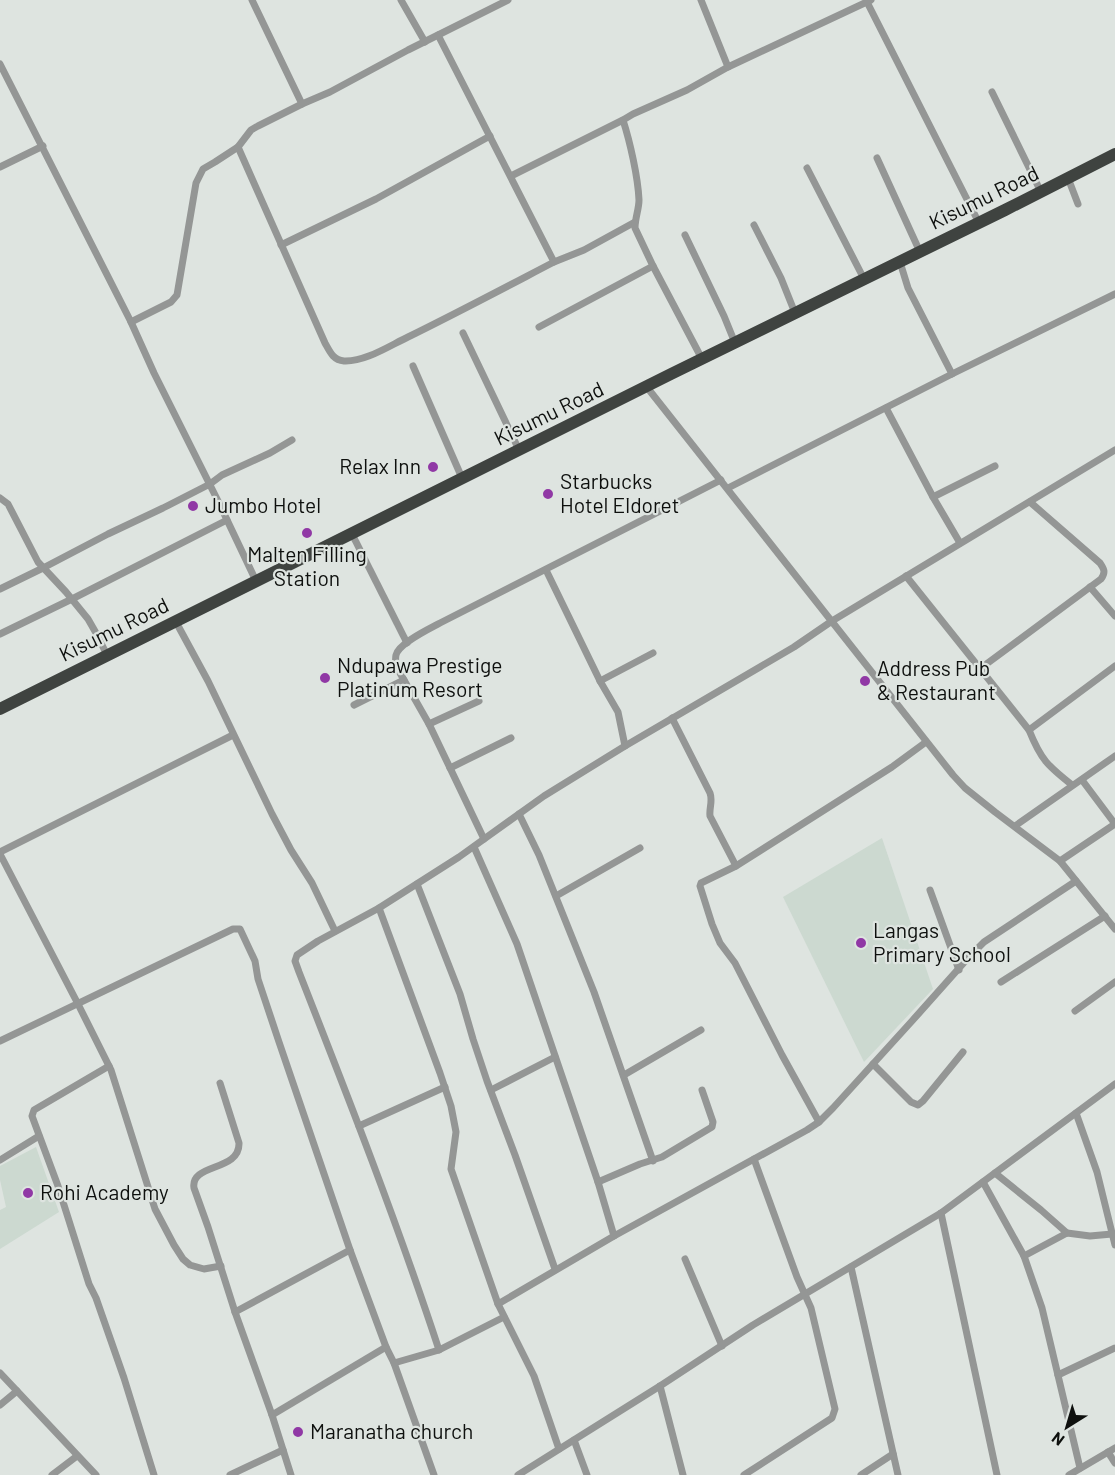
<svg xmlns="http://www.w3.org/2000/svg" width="1115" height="1475" viewBox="0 0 1115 1475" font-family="Barlow,sans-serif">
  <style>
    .built { fill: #ccd9d0 }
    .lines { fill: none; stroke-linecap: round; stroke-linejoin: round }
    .street { stroke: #949695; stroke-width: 7 }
    .highway { stroke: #3f4340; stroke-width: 12 }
    .poi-dot { fill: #9038a5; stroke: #dee4e0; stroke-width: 2 }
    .labels { text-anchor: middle; stroke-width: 4.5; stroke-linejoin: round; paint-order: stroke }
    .street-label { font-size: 21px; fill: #0e100e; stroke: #dee4e0 }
    .poi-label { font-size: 21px; fill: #0e100e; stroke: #dee4e0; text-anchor: start }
  </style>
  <rect width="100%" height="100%" fill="#dee4e0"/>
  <!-- built -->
  <g class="built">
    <path d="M882,838L933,989L864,1062L783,897Z"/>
    <path d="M36,1147L59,1212L0,1249V1210L6,1207L0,1180V1166Z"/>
  </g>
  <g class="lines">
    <!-- street -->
    <g class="street">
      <path d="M252,0L302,104"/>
      <path d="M401,0L425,42"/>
      <path d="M701,0L728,67"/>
      <path d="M867,2L979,223"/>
      <path d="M438,35L554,262L584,250L635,222"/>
      <path d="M0,64L131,322L154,373L219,503L256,581"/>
      <path d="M992,92L1041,192"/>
      <path d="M623,120C630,142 638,177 639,200C639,209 635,218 635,228L653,266L702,359"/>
      <path d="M238,147L325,343C330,352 333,360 344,361C365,362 389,346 408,337C457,313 506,287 554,262"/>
      <path d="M877,158L920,252"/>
      <path d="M0,167L43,146"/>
      <path d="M807,168L864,279"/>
      <path d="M511,176L623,120L633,114L687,90L728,67L871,0"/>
      <path d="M1068,178L1078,204"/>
      <path d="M754,225L781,278L795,313"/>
      <path d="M685,235L724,316L735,343"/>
      <path d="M281,245L376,199L490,136"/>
      <path d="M900,262L908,288L952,374"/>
      <path d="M131,322L171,302L177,295L196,183L203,169L215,162L238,147L251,130L258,126L302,104L330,92L408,50L508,0"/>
      <path d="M539,327L653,266"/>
      <path d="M463,333L519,450"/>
      <path d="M413,366L462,478"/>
      <path d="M646,386L953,775L965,788L995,812L1060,861L1115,929"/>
      <path d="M886,408L933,497L960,543"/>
      <path d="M728,488L952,374L1115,294"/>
      <path d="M933,497L995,466"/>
      <path d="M0,498L8,504L38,562L66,592L88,619L96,633L107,655"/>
      <path d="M352,534L407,643"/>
      <path d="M546,570L600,681L618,712L625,746"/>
      <path d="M906,576L1029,730C1041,760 1048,766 1072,785"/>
      <path d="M1090,587L1115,616"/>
      <path d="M0,589L43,568L108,534L163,508L210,484L222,475L270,453L292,440"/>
      <path d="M176,622L208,681L272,814L291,850L312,883L335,931"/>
      <path d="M0,634L72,599L227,520"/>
      <path d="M981,668L1101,579C1106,572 1104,569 1100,563L1030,502"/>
      <path d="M600,681L653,653"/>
      <path d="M354,705L404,680"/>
      <path d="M672,718L710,793C713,801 709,808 710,816L736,866"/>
      <path d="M429,724L479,701"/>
      <path d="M1029,730L1115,666"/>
      <path d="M450,768L511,738"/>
      <path d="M1082,780L1115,824"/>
      <path d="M519,814L539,855L594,992L653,1161"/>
      <path d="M1015,826L1115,756"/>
      <path d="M484,839L429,724L396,666C396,662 395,659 396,655C399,643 429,629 440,623L721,480"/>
      <path d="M474,847L517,944L598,1182L614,1236"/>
      <path d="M0,852L233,735"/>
      <path d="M0,854L78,1004L111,1070L155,1209L174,1245L183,1259L190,1265L204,1269L221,1266"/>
      <path d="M1060,861L1115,824"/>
      <path d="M417,884L460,994L473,1039L487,1081L515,1155L555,1269"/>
      <path d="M930,890L959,970"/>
      <path d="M556,896L640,848"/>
      <path d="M379,908L440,1073L451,1106L456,1132L451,1169L498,1304L534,1376L559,1449"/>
      <path d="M1001,982L1105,916"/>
      <path d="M1075,1011L1115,982"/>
      <path d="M0,1041L233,929H240L255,961L258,979L279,1042L350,1250L386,1347L394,1363L434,1475"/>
      <path d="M873,1064L911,1102L918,1105L923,1101L963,1052"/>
      <path d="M109,1066L34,1110L32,1116L58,1186L89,1284L96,1298L124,1378L154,1475"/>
      <path d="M624,1075L701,1030"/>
      <path d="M220,1083L239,1143C240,1172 190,1163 194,1188L208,1227L235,1312L272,1415L291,1475"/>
      <path d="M491,1090L555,1057"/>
      <path d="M1076,1113L1097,1172L1115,1245"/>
      <path d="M819,1122L782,1055L735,963L720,943L712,924L700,886L701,883L736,866L892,767L926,742"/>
      <path d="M359,1126L445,1087"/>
      <path d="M0,1160L39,1136"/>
      <path d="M995,1173L1041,1210L1067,1233"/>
      <path d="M598,1182L640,1164L662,1157L712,1127L713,1122L702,1090"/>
      <path d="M983,1182L1024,1256L1042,1308L1080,1468"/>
      <path d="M941,1213L997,1475"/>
      <path d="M1024,1256L1067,1233L1090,1236L1112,1234"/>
      <path d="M685,1259L722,1346"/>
      <path d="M851,1267L898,1475"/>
      <path d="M498,1304L614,1236L807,1130L819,1122L833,1108L912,1021L969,957L984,942L1076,881"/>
      <path d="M235,1312L350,1250"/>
      <path d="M439,1350C397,1222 348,1097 299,972L295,961L297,955L318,941L379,908L459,857L544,796L625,746L794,647L832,621L1115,450"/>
      <path d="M394,1363L439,1350L504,1317"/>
      <path d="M0,1373L96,1475"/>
      <path d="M1058,1375L1115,1348"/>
      <path d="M660,1386L683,1475"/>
      <path d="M0,1405L17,1391"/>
      <path d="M272,1415L386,1347"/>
      <path d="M574,1440L587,1475"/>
      <path d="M1108,1452L1115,1463"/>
      <path d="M52,1475L77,1456"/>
      <path d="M230,1475L283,1450"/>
      <path d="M518,1475L660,1386L753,1325L941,1213L1115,1084"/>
      <path d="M744,1475L832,1418L835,1409L811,1308L797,1277L754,1159"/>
      <path d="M861,1475L893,1454"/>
      <path d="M1069,1475L1115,1448"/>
    </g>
    <!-- highway -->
    <path class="highway" d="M0,709L671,374L1005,210L1115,154"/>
  </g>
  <!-- markers -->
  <g class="poi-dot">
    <circle cx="433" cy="467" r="6"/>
    <circle cx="548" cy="494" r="6"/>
    <circle cx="193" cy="506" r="6"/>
    <circle cx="307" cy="533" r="6"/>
    <circle cx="325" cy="678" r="6"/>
    <circle cx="865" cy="681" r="6"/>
    <circle cx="861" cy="943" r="6"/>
    <circle cx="28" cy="1193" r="6"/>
    <circle cx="298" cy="1432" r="6"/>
  </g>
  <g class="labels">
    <!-- street labels -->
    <g class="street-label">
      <text transform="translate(984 198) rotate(-26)" y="7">Kisumu Road</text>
      <text transform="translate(549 414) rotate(-26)" y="7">Kisumu Road</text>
      <text transform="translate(114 630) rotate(-26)" y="7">Kisumu Road</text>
    </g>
    <!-- poi labels -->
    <g class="poi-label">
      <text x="421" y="474" text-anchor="end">Relax Inn</text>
      <text x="560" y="489">Starbucks<tspan x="560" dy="24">Hotel Eldoret</tspan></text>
      <text x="205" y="513">Jumbo Hotel</text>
      <text x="307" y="562" text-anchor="middle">Malten Filling<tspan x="307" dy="24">Station</tspan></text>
      <text x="337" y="673">Ndupawa Prestige<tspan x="337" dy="24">Platinum Resort</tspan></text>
      <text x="877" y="676">Address Pub<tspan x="877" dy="24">&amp; Restaurant</tspan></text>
      <text x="873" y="938">Langas<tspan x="873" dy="24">Primary School</tspan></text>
      <text x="40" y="1200">Rohi Academy</text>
      <text x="310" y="1439">Maranatha church</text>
    </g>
  </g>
  <!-- north arrow -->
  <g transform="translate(1067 1427) rotate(217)" stroke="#dee4e0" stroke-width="4.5" paint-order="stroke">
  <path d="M0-4.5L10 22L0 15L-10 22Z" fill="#0e100e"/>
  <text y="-9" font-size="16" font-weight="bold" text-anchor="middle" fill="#0e100e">N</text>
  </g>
</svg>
